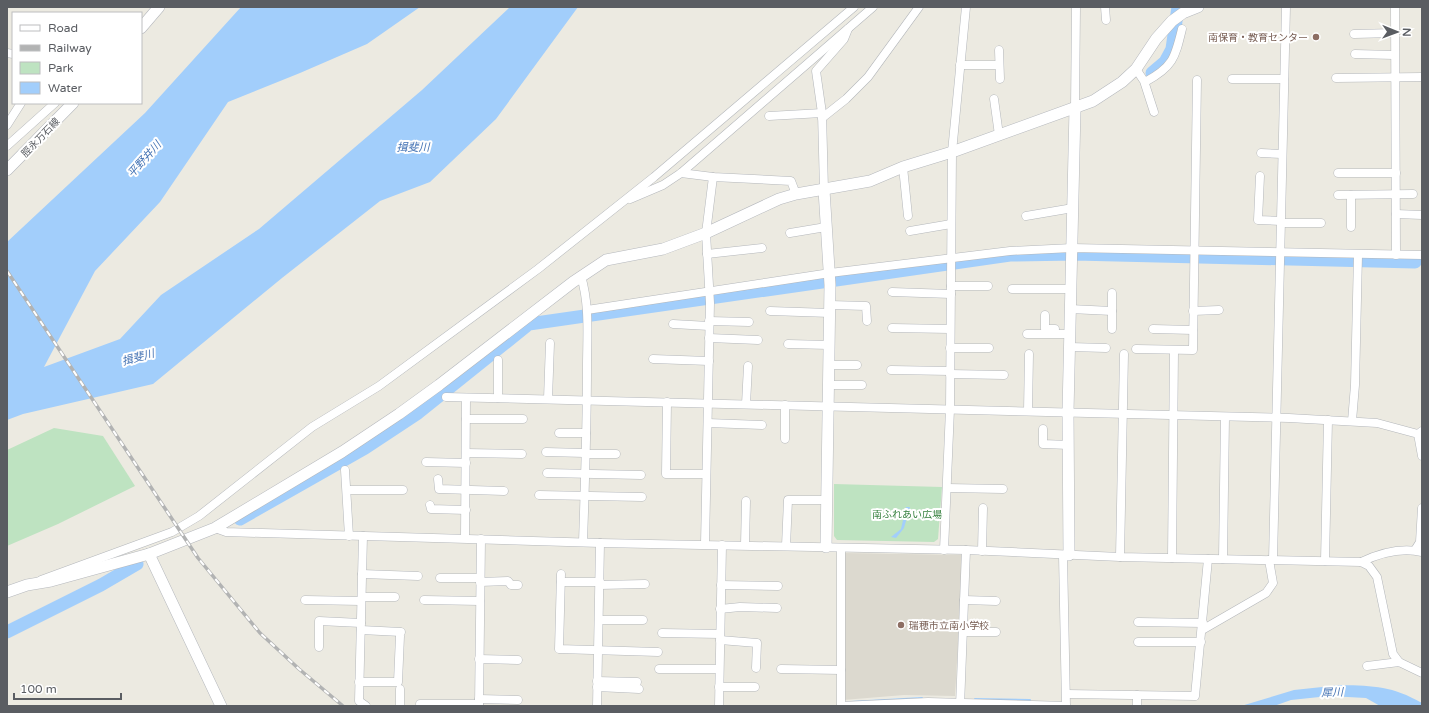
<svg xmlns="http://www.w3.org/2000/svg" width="1429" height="713" viewBox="0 0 1429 713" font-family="'Varela Round','Noto Sans JP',sans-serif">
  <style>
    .education { fill: #dcd9cf }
    .green { fill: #bee3c1 }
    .water { fill: #a2cefb }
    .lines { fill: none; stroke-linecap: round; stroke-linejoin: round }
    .stream { stroke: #a2cefb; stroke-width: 2 }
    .river { stroke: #a2cefb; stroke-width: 13 }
    .street-casing { stroke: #b4b7bb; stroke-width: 9 }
    .secondary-casing { stroke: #b5b8bd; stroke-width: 12 }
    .street { stroke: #fff; stroke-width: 8 }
    .secondary { stroke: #fff; stroke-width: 11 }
    .rail-casing { stroke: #b2b3b3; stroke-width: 3.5 }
    .rail { stroke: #fff; stroke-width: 2; stroke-dasharray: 6; stroke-linecap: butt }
    .education-dot { fill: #8d6e63; stroke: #fff; stroke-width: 1.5 }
    .labels { text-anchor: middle; stroke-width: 4; stroke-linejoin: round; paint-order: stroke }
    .education-label { font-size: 10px; fill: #785e54; stroke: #fff; text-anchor: end }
    .street-label { font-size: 10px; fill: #5a5d62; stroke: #fff }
    .park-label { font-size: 10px; fill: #388241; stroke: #fff }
    .water-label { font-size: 11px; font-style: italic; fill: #4473b4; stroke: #fff }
  </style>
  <rect width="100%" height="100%" fill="#eceae1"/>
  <!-- education -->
  <path class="education" d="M844,553L963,555L955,696L904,695L843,700Z"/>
  <!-- green -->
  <g class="green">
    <path d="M54,428L103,436L135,486L58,524L7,546V450Z"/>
    <path d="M834,484L942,487L938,539L934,542L837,540L834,536Z"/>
  </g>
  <!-- water -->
  <g class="water">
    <path d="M241,7H420L367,44L300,73L228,102L160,202L95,271L44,367L120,339L161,295L259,229L422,90L510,7H578L496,119L430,182L380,201L282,278L153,384L23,414L7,420V242L145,113Z"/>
    <path d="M906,507H910L904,528L896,538L891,537L901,529Z"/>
    <path d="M1341,685C1375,686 1392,686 1422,703V706H1380L1366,698L1329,696L1291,700L1274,706H1241L1294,690Z"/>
  </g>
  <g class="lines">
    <!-- stream -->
    <g class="stream">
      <path d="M975,699L1030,700"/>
      <path d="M850,702L922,698"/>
    </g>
    <!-- river -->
    <g class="river">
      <path d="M1152,73L1165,62L1172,49L1178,7"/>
      <path d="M240,519L365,448L418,413L529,324L1010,255L1075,254L1415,262"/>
      <path d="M7,632L101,585L137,564"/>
    </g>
    <!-- street casing -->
    <g class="street-casing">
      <g id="street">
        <path d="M1105,7L1106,20"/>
        <path d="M1395,7L1396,255"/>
        <path d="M1354,34L1394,33"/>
        <path d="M999,50L1000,79"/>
        <path d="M7,53L13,54"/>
        <path d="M1355,54L1394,55"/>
        <path d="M960,65H999"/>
        <path d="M1136,69L1144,81L1154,112"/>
        <path d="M1336,78L1422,77"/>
        <path d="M1232,79H1284"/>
        <path d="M1145,82C1173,67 1175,58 1182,29"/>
        <path d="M994,99L999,135"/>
        <path d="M1075,109L1076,7"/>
        <path d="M769,116L822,113"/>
        <path d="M822,118L846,99L868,77L919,7"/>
        <path d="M7,125L21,103"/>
        <path d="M7,146L55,103"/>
        <path d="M1261,153L1282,154"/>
        <path d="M903,167L908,216"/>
        <path d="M681,173L713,177L791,181L796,194"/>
        <path d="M1338,173H1396"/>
        <path d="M1260,176L1258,220L1281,221"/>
        <path d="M824,190L822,113L816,71L844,39L848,29"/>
        <path d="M1338,195L1413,194"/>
        <path d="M630,199L663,185L681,173L873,7"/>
        <path d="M1396,214L1422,215"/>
        <path d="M1026,216L1073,208"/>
        <path d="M1281,223H1321"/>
        <path d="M1351,227V195"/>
        <path d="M910,231L951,224"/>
        <path d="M790,233L826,227"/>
        <path d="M707,254L762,248"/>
        <path d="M581,276C590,306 587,337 587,367C587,426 585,484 583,542"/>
        <path d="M951,286H988"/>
        <path d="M1012,289H1071"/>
        <path d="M892,292L951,294"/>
        <path d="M830,305L866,306L867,321"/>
        <path d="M1070,309L1112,311"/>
        <path d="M587,310L830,273L1010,251L1072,248L1422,255"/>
        <path d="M770,311L830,313"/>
        <path d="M1193,311L1219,310"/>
        <path d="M1045,315V329H1055"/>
        <path d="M709,321L749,322"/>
        <path d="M673,324L709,326"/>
        <path d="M892,328L950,329"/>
        <path d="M1112,329V293"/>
        <path d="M1153,329L1193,330"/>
        <path d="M1027,334H1070"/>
        <path d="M709,338L758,340"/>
        <path d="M788,344L829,345"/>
        <path d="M1070,347L1106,348"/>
        <path d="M950,348H989"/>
        <path d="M1136,349L1193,350L1197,80"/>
        <path d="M653,359L709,361"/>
        <path d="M498,360V398"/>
        <path d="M829,365H857"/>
        <path d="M891,370L950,371"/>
        <path d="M950,374L1004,375"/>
        <path d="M828,385H862"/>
        <path d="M446,397L1289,418L1377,423L1418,434L1422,431"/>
        <path d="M548,399L550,343"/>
        <path d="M667,402L666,474H706"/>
        <path d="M746,404L748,366"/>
        <path d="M785,405V439"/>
        <path d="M1028,411L1029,354"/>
        <path d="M466,419H523"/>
        <path d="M1352,421L1355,385L1358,255"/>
        <path d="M708,423L762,425"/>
        <path d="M1043,429V444L1069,445"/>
        <path d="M559,433H586"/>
        <path d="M1418,434L1422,456"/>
        <path d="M546,452L585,453"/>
        <path d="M466,453L522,454"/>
        <path d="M585,454H616"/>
        <path d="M426,462L466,463"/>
        <path d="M345,470L349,536"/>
        <path d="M547,473L641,475"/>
        <path d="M438,479L439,489L504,491"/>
        <path d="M947,488L1003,489"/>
        <path d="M347,490H403"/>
        <path d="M539,495L642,497"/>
        <path d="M430,505L431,509L466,510"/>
        <path d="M215,528L226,532L600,543L966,550L1120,557L1361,562L1369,566L1377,577L1393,654L1399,662"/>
        <path d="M363,536L359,701L366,706"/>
        <path d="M465,538L466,398"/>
        <path d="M705,544L710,303L706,233L713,177"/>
        <path d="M745,545L746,501"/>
        <path d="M786,546L788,500H826"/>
        <path d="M944,550L950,409L952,152L966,7"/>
        <path d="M1415,550L1420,542L1422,508"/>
        <path d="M982,551L983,508"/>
        <path d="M1063,555L1066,706"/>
        <path d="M1120,557L1124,354"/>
        <path d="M1172,558L1174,351"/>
        <path d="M1223,559L1225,417"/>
        <path d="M1273,560L1286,7"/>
        <path d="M1325,561L1328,420"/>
        <path d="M1361,562C1380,553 1401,547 1422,552"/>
        <path d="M362,574L418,576"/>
        <path d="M561,574L559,649L658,652"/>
        <path d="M440,578H480"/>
        <path d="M41,580L172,532L199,516L312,427L379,386L538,269L654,177L854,7"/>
        <path d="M480,582L508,581L511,585H518"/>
        <path d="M561,582H600"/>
        <path d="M600,585L645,584"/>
        <path d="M721,585L778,586"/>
        <path d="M362,597H395"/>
        <path d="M305,600L361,601"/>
        <path d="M424,600L480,601"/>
        <path d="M964,600L996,601"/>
        <path d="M720,609L740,607L777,608"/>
        <path d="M599,620H643"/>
        <path d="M1138,622L1203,623"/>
        <path d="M361,630L401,632"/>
        <path d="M1202,630L1266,593L1273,583L1269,560"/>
        <path d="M963,632H996"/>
        <path d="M662,633L720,634"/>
        <path d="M720,640L757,643L756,668"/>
        <path d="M1138,642H1201"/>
        <path d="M319,647V621L361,623"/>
        <path d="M479,659L518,660"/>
        <path d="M1367,666L1399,662L1422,673"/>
        <path d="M659,669H719"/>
        <path d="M781,669L841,670"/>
        <path d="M597,681L637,682"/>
        <path d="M359,682H398L400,636"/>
        <path d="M597,687L639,689"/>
        <path d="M719,687H755"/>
        <path d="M1067,694L1195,696L1208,559"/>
        <path d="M479,699L518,700"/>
        <path d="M420,704H479"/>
        <path d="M400,706V689"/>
        <path d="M479,706L481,539"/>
        <path d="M597,706L600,543"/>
        <path d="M719,706L722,545"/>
        <path d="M841,706L928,702L1066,706"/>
        <path d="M841,706V548"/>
        <path d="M960,706L966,550"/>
        <path d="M1137,706V695"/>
      </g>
    </g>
    <!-- secondary casing -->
    <g class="secondary-casing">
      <g id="secondary">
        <path d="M141,28L159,7"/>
        <path d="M7,170L73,103"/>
        <path d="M824,190L830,285L826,547"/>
        <path d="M149,554L221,706"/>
        <path d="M1069,555L1068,412L1075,109"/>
        <path d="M7,592L27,585L51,581L149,554L215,528L342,452L399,414L439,385L573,282L606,260L663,249L706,233L779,199L796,194L870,181L903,167L952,152L1093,101L1122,82L1136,69L1156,39L1172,21L1183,13L1198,7"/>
      </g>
    </g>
    <!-- street -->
    <use href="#street" class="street"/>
    <!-- secondary -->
    <use href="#secondary" class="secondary"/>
    <!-- rail casing -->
    <g class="rail-casing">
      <path id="rail" d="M7,271L198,558L260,633L299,669L343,706"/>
    </g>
    <!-- rail -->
    <use href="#rail" class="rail"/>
  </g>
  <!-- markers -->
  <g class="education-dot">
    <circle cx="1316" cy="37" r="4"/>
    <circle cx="901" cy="625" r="4"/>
  </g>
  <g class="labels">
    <!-- education labels -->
    <g class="education-label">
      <text x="1308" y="41">南保育・教育センター</text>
      <text x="909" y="629" text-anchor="start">瑞穂市立南小学校</text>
    </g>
    <!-- street labels -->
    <g class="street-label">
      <text transform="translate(40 137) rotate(-46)" y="4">脛永万石線</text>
    </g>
    <!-- park labels -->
    <g class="park-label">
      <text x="907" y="518">南ふれあい広場</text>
    </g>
    <!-- water labels -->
    <g class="water-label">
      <text x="413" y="151">揖斐川</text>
      <text transform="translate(144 159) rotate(-48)" y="4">平野井川</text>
      <text transform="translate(138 357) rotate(-15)" y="4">揖斐川</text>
      <text transform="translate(1332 692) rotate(-2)" y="4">犀川</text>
    </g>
  </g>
  <!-- border -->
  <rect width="1429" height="713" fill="none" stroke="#5a5d62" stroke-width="16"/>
  <!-- legend -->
  <rect x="12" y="12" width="130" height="92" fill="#ffffff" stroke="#bdbec0"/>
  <rect x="20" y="25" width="20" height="6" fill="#ffffff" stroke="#bdbec0"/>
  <text x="48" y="32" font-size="12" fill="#5a5d62">Road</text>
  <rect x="20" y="45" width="20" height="6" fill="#b2b3b3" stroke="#bdbec0"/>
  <text x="48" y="52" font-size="12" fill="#5a5d62">Railway</text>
  <rect x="20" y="62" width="20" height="12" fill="#bee3c1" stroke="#bdbec0"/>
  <text x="48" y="72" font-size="12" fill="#5a5d62">Park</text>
  <rect x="20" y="82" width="20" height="12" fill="#a2cefb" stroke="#bdbec0"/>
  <text x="48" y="92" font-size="12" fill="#5a5d62">Water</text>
  <!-- north arrow -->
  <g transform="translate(1397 32) rotate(91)" stroke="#ffffff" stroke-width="3" paint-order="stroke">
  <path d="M0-3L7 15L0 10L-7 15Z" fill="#5a5d62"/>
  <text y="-6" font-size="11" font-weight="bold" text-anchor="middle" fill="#5a5d62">N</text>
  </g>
  <!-- scale -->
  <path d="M14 693v6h107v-6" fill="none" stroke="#5a5d62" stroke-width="2"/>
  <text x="20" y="693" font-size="12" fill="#5a5d62" stroke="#ffffff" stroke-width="3" paint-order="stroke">100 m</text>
</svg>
